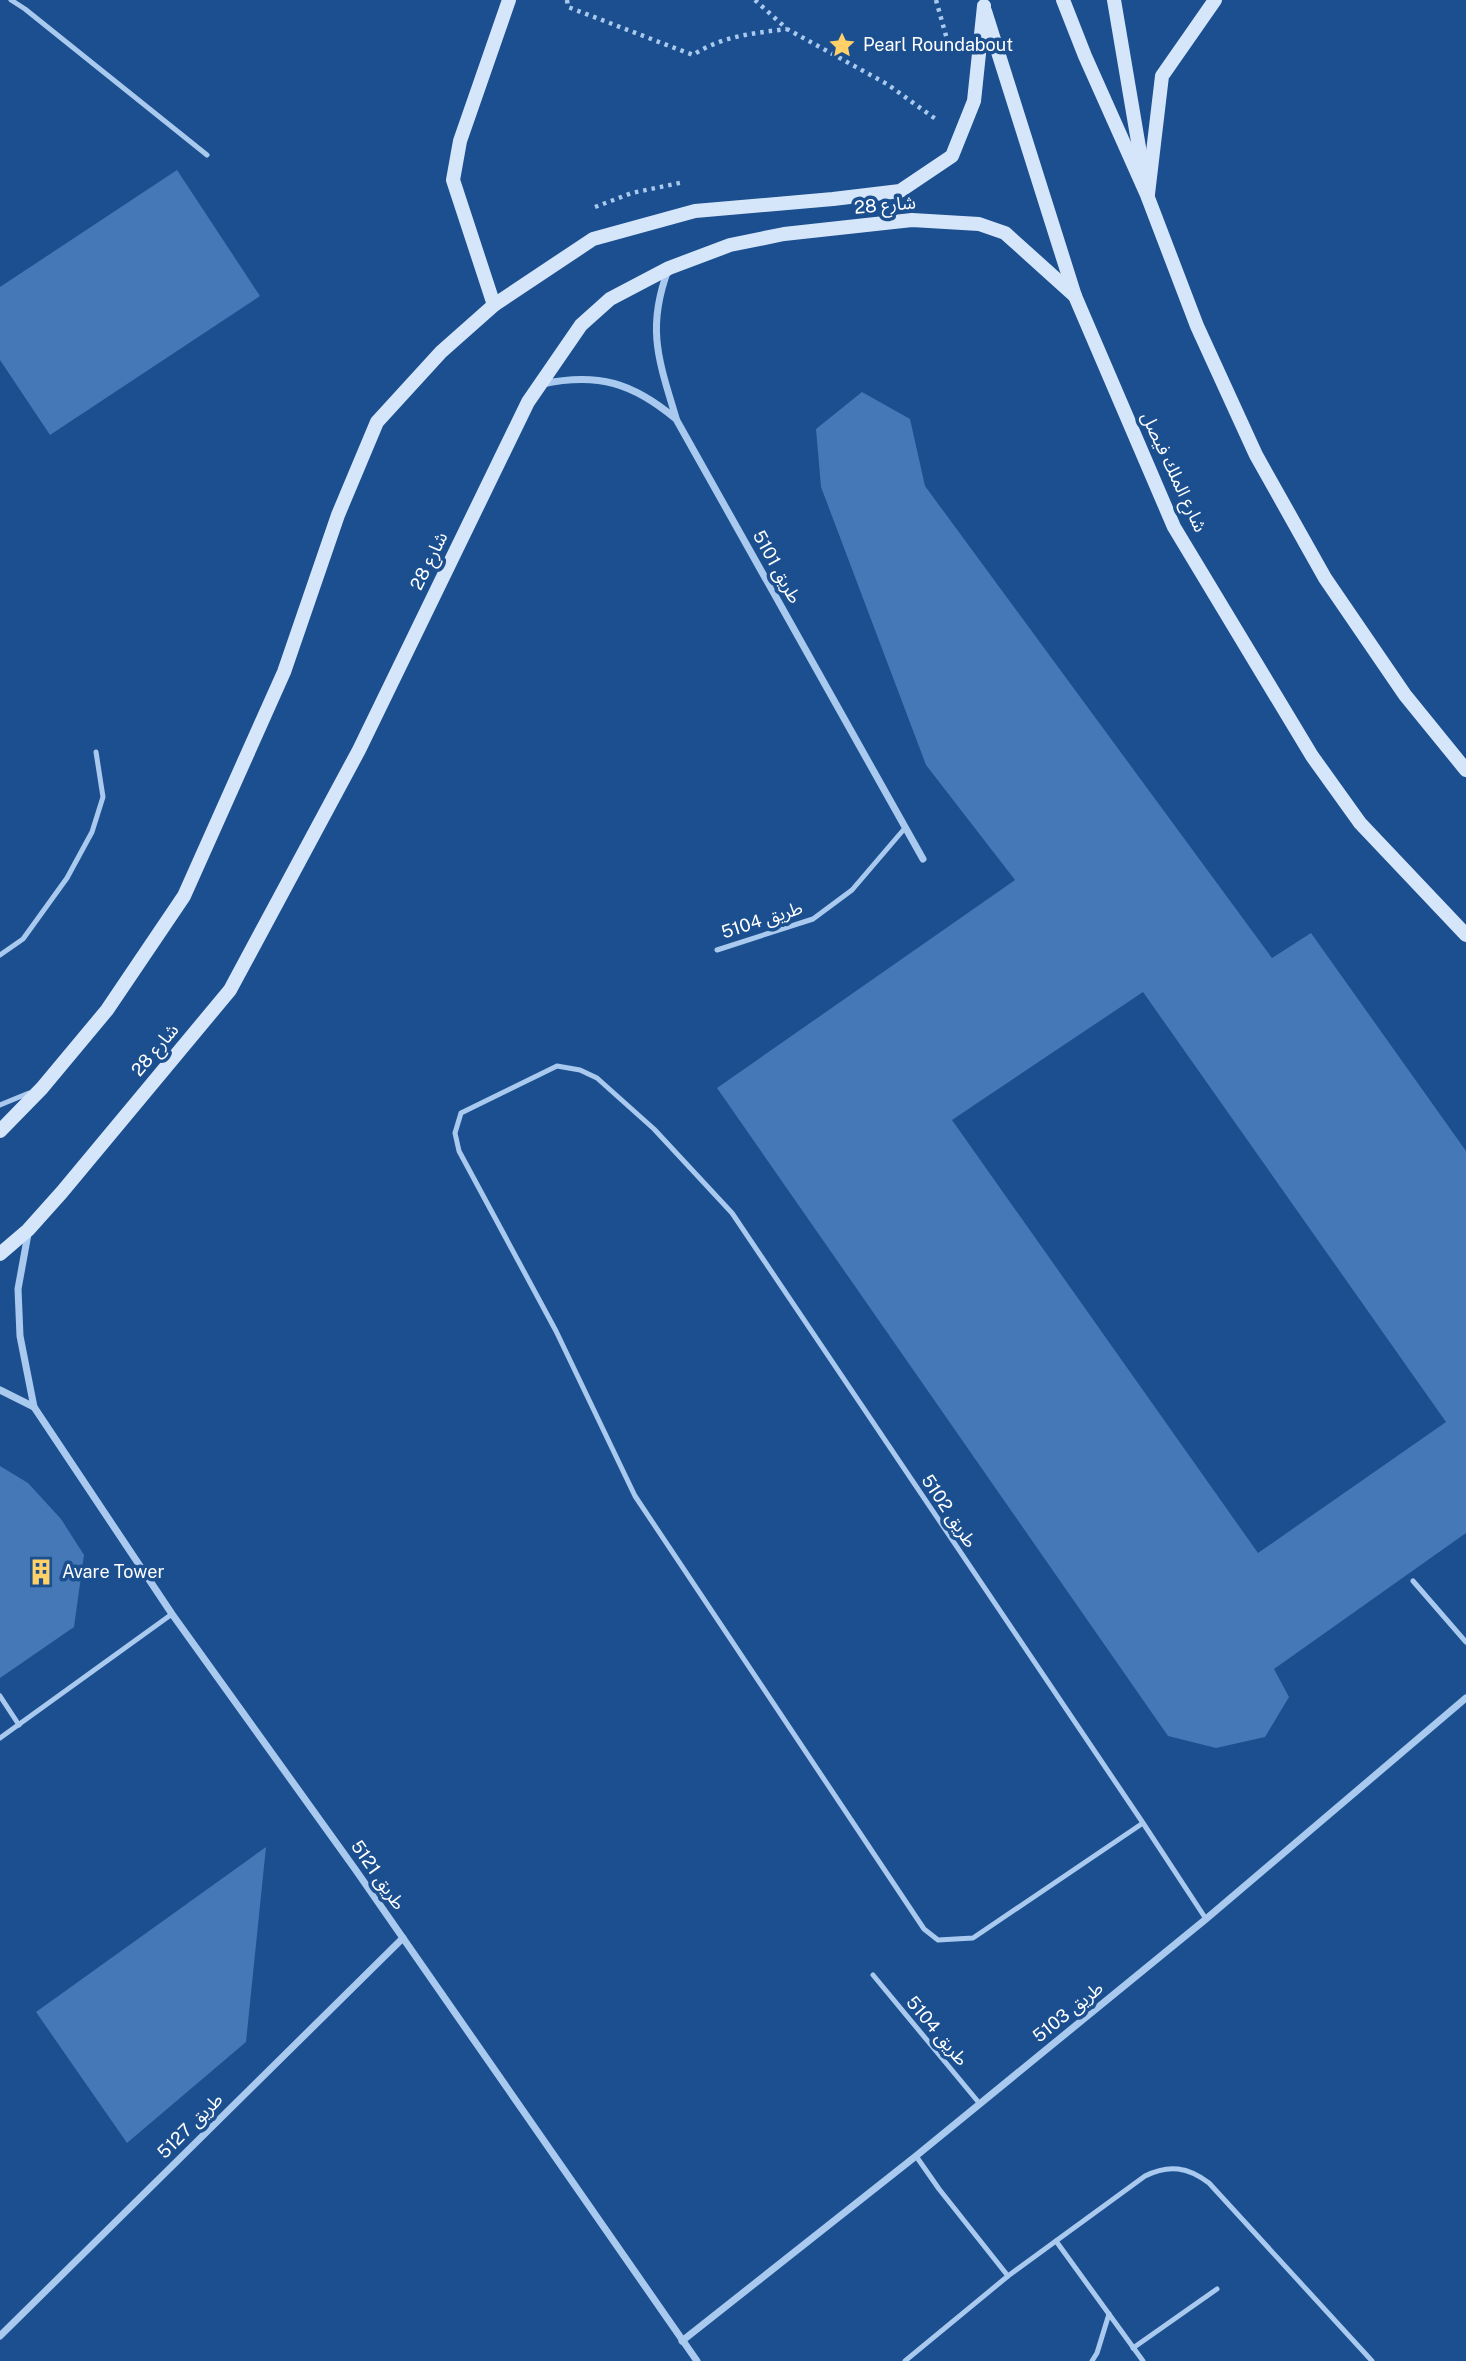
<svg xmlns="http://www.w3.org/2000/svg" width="1466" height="2361" viewBox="0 0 1466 2361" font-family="'Public Sans','Noto Sans Arabic',sans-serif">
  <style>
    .building { fill: #4478b7; fill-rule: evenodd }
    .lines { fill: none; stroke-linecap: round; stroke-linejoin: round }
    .path { stroke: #a9c9ee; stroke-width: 4.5; stroke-dasharray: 3.5 5; stroke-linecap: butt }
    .lane { stroke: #a9c9ee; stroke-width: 5 }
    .street { stroke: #a9c9ee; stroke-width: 7 }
    .secondary { stroke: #d6e6fa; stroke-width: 14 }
    .labels { text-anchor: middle; stroke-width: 7; stroke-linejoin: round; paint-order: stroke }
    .poi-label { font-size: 18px; fill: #fff; stroke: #1b4f8f; text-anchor: start }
    .street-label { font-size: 18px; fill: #fff; stroke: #1b4f8f }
  </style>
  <rect width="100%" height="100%" fill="#1b4f8f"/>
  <!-- building -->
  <g class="building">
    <path d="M177,170L260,296L50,435L0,360V287Z"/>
    <path d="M862,392L910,419L925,486L1272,958L1311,933L1466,1151V1533L1274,1669L1289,1697L1265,1737L1216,1748L1168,1736L717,1088L1015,880L926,765L821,487L816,429ZM1143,992L1446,1422L1258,1553L952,1120Z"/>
    <path d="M0,1466L28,1483L61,1519L84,1555L74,1627L0,1678Z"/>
    <path d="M266,1847L246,2042L127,2143L36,2012Z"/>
  </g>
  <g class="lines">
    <!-- path -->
    <g class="path">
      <path d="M567,0L568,7L693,55C722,36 754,33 787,29"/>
      <path d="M755,0L787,29L887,84L937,120"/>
      <path d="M936,0L950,50"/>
      <path d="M595,207L632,193L684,182"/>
    </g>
    <!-- lane -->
    <g class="lane">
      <path d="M11,0L25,9L207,155"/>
      <path d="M717,950L813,919L852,890L905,828"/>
      <path d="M0,955L23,939L67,878L92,832L103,797L96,752"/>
      <path d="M0,1105L29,1093"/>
      <path d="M1413,1581L1466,1642"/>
      <path d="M0,1696L19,1725"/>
      <path d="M0,1738L172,1614"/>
      <path d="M1143,1823L973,1938L938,1940L924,1929L635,1496L556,1331L459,1151L455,1133L461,1113L557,1066L580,1070L597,1078L654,1129L732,1213L1143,1823L1206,1919"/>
      <path d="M873,1975L980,2104"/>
      <path d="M916,2156L939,2189L1008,2276"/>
      <path d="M1056,2241L1143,2361"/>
      <path d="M1133,2348L1217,2289"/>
      <path d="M905,2361L1008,2276L1145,2176C1169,2164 1188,2167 1209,2183L1372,2361"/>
      <path d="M1092,2361L1097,2353L1109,2314"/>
    </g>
    <!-- street -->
    <g class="street">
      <path d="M668,270C646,329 659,361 676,418"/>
      <path d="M542,384C598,372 633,383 676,419L923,859"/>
      <path d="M28,1234L18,1289L20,1336L34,1407L172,1614L355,1869L697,2361"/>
      <path d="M0,1390L34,1407"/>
      <path d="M0,2336L403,1938"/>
      <path d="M682,2341L916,2156L1206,1919L1466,1698"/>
    </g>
    <!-- secondary -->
    <g class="secondary">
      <path d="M1063,0L1085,56L1147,195L1197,326L1256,455L1325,578L1405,695L1466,770"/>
      <path d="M1114,0L1144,177"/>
      <path d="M985,11L1075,296L1174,527L1312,756L1360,823L1466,935"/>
      <path d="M1148,194L1162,76L1215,0"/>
      <path d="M494,305L453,180L460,141L509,0"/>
      <path d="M0,1131L42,1088L107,1010L184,896L284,672L338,515L377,422L441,352L494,305L593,239L695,211L833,199L900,191L952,156L974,101L984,6"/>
      <path d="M0,1254L28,1230L62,1192L230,990L359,750L528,402L581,325L610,299L669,268L730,245L784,234L912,220L979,224L1005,233L1075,296"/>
    </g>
  </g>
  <!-- icons -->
  <defs>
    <g id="sight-bare" transform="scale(2.1)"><path d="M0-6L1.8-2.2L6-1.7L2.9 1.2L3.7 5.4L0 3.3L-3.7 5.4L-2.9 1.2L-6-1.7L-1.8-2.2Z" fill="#ffd166" stroke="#1b4f8f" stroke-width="2.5" paint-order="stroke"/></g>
    <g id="building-bare" transform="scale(2.1)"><path d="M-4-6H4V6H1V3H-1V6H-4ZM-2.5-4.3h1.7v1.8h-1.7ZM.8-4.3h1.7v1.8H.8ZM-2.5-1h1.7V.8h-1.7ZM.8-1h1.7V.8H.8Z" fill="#ffd166" stroke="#1b4f8f" stroke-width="2.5" paint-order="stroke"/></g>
  </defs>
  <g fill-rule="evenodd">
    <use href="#sight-bare" x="842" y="45"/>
    <use href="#building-bare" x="41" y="1572"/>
  </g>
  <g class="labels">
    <!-- poi labels -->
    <g class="poi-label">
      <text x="863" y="51">Pearl Roundabout</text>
      <text x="62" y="1578">Avare Tower</text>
    </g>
    <!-- street labels -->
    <g class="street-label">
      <text transform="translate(885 205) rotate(-5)" y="6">شارع 28</text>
      <text transform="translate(1174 472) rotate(65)" y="6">شارع الملك فيصل</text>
      <text transform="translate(429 561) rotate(-64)" y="6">شارع 28</text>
      <text transform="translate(777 567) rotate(61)" y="6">طريق 5101</text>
      <text transform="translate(762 920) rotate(-18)" y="6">طريق 5104</text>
      <text transform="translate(155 1050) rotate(-50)" y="6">شارع 28</text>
      <text transform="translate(949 1511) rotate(56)" y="6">طريق 5102</text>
      <text transform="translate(378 1875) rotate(55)" y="6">طريق 5121</text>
      <text transform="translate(1068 2012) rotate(-39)" y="6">طريق 5103</text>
      <text transform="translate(937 2031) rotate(50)" y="6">طريق 5104</text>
      <text transform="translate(190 2126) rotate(-45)" y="6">طريق 5127</text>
    </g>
  </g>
</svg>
